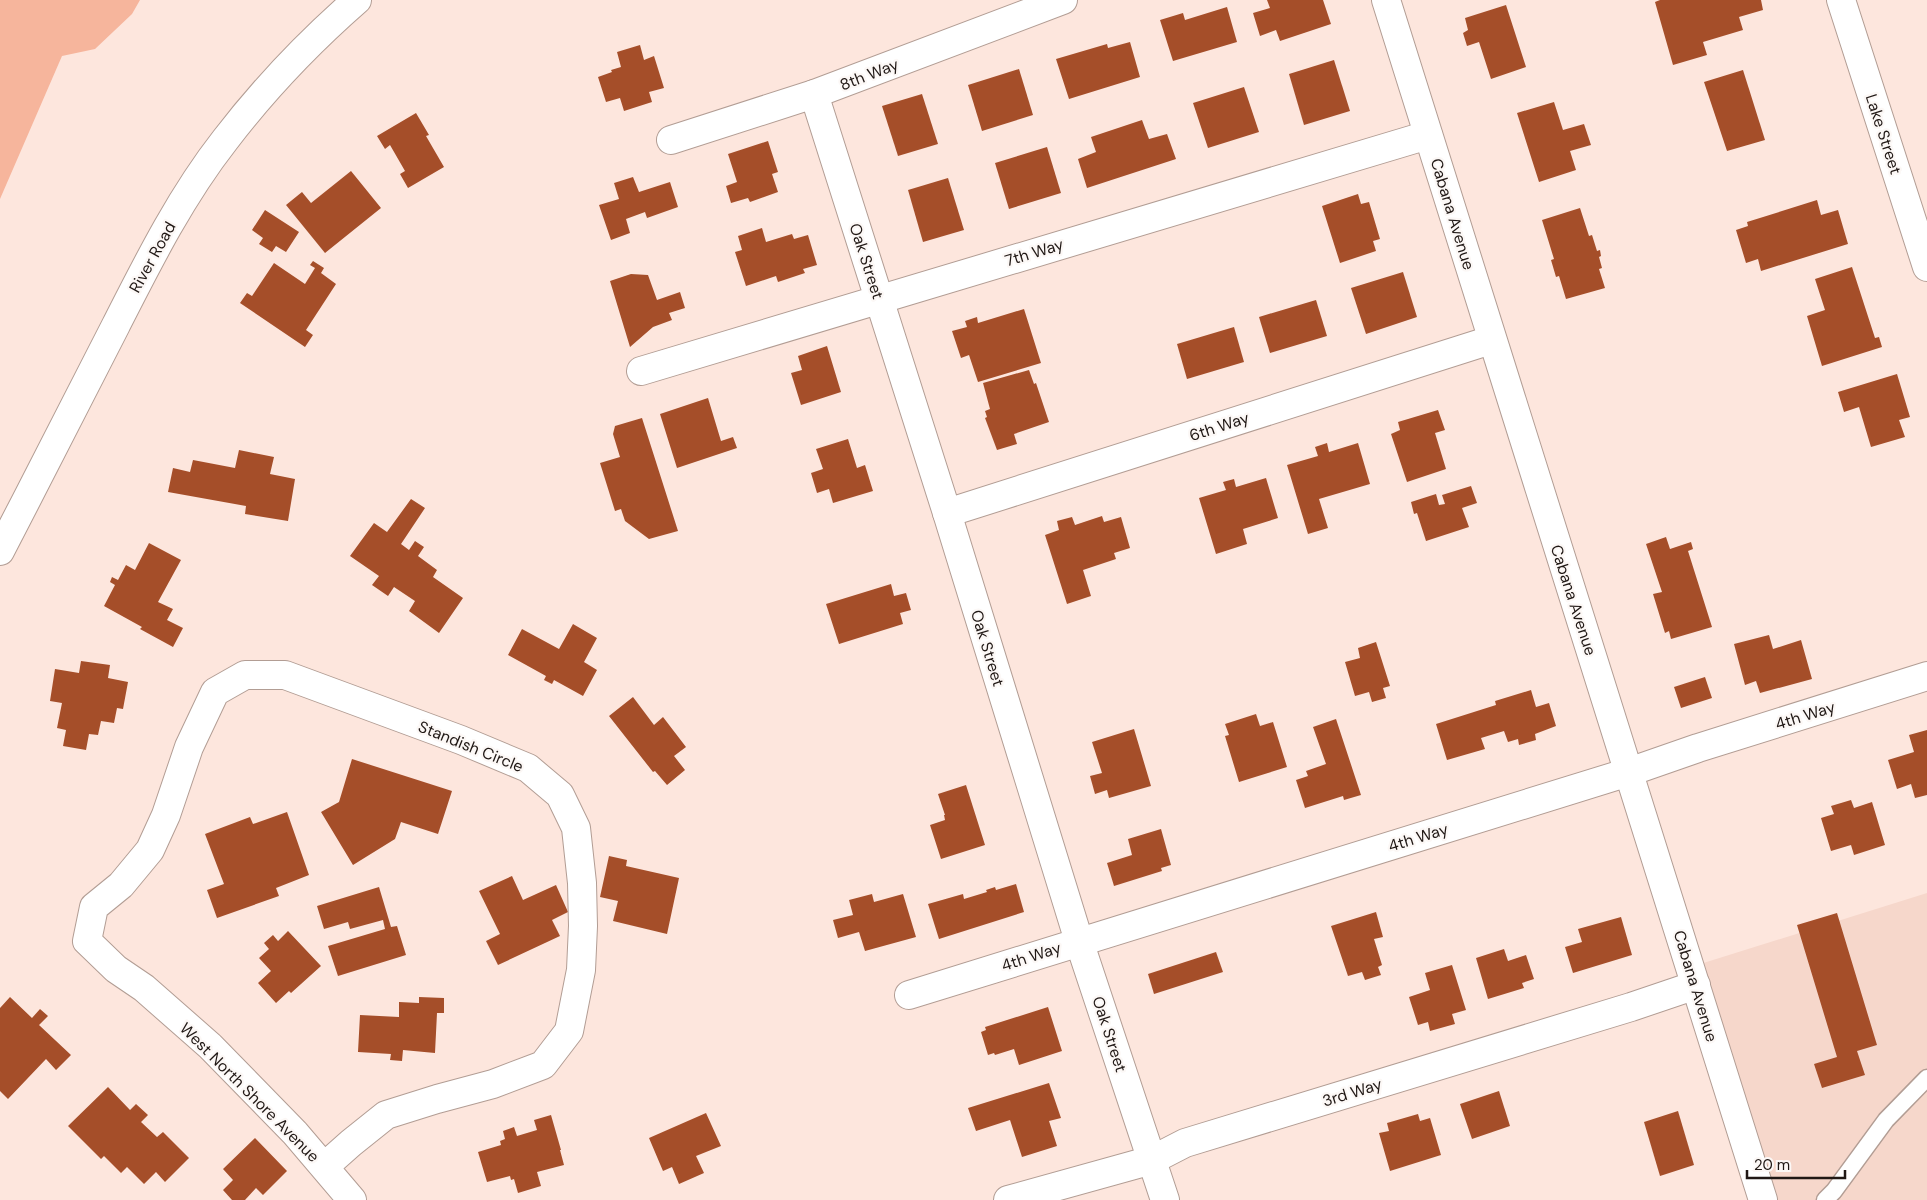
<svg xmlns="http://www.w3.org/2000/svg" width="1927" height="1200" viewBox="0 0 1927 1200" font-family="'DM Sans',sans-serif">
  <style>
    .built { fill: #f6d7cb }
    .green { fill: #f6b59c }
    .building { fill: #a54e29 }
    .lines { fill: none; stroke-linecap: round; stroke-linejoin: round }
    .service-casing { stroke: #b29d94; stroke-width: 19 }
    .minor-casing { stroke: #b29d94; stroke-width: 30 }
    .service { stroke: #fff; stroke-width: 16 }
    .minor { stroke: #fff; stroke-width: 28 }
    .labels { text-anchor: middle; stroke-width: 4.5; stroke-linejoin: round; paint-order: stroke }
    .street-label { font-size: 16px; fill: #201815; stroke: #fcf8f6 }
  </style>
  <rect width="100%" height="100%" fill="#fde6dd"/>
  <!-- built -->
  <path class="built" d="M1927,893V1200H1766L1697,965Z"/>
  <!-- green -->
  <path class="green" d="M0,0H140L132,14L95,49L62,56L0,199Z"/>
  <!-- building -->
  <g class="building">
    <path d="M1267,0H1323L1331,24L1280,41L1276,30L1260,36L1253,13L1270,8Z"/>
    <path d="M1660,0H1761L1763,10L1739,17L1743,30L1703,42L1707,55L1673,65L1655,2Z"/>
    <path d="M1506,5L1526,67L1491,79L1479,42L1467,46L1463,33L1468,30L1465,18Z"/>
    <path d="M1227,7L1237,42L1173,61L1160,20L1183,13L1185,20Z"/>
    <path d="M1130,42L1140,77L1069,99L1056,59L1107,44L1108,48Z"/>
    <path d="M640,45L644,60L654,56L664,88L649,92L652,102L624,111L620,98L606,102L598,77L612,72L611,70L621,67L617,52Z"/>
    <path d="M1334,60L1350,111L1304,125L1289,74Z"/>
    <path d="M1019,69L1033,115L982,131L968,85Z"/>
    <path d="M1743,70L1765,140L1727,151L1704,82Z"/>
    <path d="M1244,87L1259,132L1208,148L1193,103Z"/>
    <path d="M922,94L938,144L898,156L882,106Z"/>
    <path d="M1554,102L1563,130L1584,124L1591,145L1570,151L1576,170L1539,182L1517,113Z"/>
    <path d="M416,113L429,135L426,136L444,167L408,188L400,174L405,171L390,145L385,149L377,136Z"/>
    <path d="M1142,120L1149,139L1167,134L1176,159L1087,188L1078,159L1096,152L1091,137Z"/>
    <path d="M768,141L778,172L772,174L778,192L750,202L748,198L731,203L726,186L737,182L728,154Z"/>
    <path d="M1047,147L1061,193L1009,209L995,163Z"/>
    <path d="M351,171L381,208L325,253L286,205L302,192L311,203Z"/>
    <path d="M633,177L639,192L670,182L678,207L647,218L645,212L626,219L630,233L611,240L599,205L619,199L614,183Z"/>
    <path d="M948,178L964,230L923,242L908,190Z"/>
    <path d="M1358,194L1361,204L1369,202L1380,239L1373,241L1376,251L1340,263L1322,206Z"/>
    <path d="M1817,200L1821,215L1838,210L1848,244L1761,271L1758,259L1746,263L1736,230L1748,226L1747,222Z"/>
    <path d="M1580,208L1589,236L1592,235L1597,251L1600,250L1601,256L1599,257L1602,268L1599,269L1605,288L1566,299L1559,276L1556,277L1551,260L1554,259L1542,220Z"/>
    <path d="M265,210L299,232L286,252L276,246L272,252L259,244L263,238L252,230Z"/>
    <path d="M762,228L766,242L792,234L794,239L808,235L817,265L803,269L805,273L778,282L776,276L746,286L735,252L742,250L738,236Z"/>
    <path d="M313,261L324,268L321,273L336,284L306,330L313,335L305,347L240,303L247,293L252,296L274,263L305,284L315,268L310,265Z"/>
    <path d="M1852,267L1875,338L1879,337L1882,347L1822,366L1807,316L1825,310L1815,279Z"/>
    <path d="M1403,272L1417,317L1366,334L1351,288Z"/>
    <path d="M631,274L648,275L657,300L680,292L685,308L669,313L672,320L653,327L630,347L610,281Z"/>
    <path d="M1316,300L1327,336L1270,353L1259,317Z"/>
    <path d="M1024,309L1041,363L978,382L969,355L961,358L952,331L967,327L965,321L977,317L978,323Z"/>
    <path d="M1234,327L1244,362L1187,379L1177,344Z"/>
    <path d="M827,346L841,392L801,405L791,373L802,370L798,356Z"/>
    <path d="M1029,370L1034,384L1036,383L1049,422L1014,434L1017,444L997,450L985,418L987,417L985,411L990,409L983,383Z"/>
    <path d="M1897,374L1910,417L1899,420L1905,437L1871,447L1859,407L1844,412L1838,392Z"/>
    <path d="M708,398L721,441L733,437L737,448L677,468L660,414Z"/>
    <path d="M1438,410L1445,430L1435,433L1446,469L1407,482L1391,434L1400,430L1398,422Z"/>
    <path d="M642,418L678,531L649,539L625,521L621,509L615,511L600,463L620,457L613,434L615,426Z"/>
    <path d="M848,439L857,468L865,465L873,491L833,503L829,489L817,493L811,473L823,469L816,449Z"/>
    <path d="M1327,443L1329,452L1358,443L1370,484L1319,499L1328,528L1308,534L1287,465L1318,456L1315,447Z"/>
    <path d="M239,450L274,457L270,474L295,479L288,521L245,514L246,506L168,492L173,468L190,472L193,460L235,468Z"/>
    <path d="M1266,478L1278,518L1243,529L1247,544L1216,554L1199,498L1226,490L1223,482L1234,479L1236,487Z"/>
    <path d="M1471,486L1477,503L1462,508L1469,527L1426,541L1417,513L1414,514L1411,502L1436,494L1439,505L1445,504L1442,495Z"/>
    <path d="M411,499L425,508L401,544L409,550L415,541L424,547L418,556L437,570L433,577L463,598L439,633L409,611L415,601L394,587L388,596L372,585L379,576L350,556L374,523L387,532Z"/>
    <path d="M1102,516L1104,522L1121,517L1130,548L1114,553L1116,559L1083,570L1091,596L1067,604L1045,535L1059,530L1057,521L1072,517L1075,525Z"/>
    <path d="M1666,537L1670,549L1691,542L1693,549L1688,551L1712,627L1671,639L1669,631L1665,633L1653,594L1662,592L1646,544Z"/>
    <path d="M149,543L181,560L158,602L173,609L167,620L183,628L173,647L140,629L142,627L104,606L115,585L110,582L112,577L118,580L126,565L135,570Z"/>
    <path d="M891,584L894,596L906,593L911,610L900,613L903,624L839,644L826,604Z"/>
    <path d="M573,624L597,638L584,662L597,670L583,696L554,680L552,684L544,680L546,676L508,655L522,629L559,649Z"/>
    <path d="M1769,635L1773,649L1801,640L1812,679L1760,693L1756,681L1745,685L1734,644Z"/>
    <path d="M1376,642L1390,686L1383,688L1386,698L1372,702L1369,692L1355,696L1345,662L1360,658L1358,648Z"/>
    <path d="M81,661L110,665L108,678L128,682L123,709L117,708L114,723L101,721L98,735L89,734L86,750L63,746L66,730L57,728L62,703L50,701L55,669L79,673Z"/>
    <path d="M1705,677L1712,698L1681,708L1674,687Z"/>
    <path d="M1531,690L1536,707L1549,703L1556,726L1535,734L1536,740L1519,745L1518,739L1508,742L1504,731L1481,738L1485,749L1447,760L1436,724L1496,705L1495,701Z"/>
    <path d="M633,697L654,725L663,717L686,747L674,756L685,770L667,785L655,771L653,772L609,716Z"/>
    <path d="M1256,714L1260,726L1273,722L1287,767L1239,782L1225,736L1229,735L1225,724Z"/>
    <path d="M1336,719L1361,795L1344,800L1343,796L1305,808L1296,780L1308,776L1306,771L1326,764L1313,727Z"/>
    <path d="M1134,729L1151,786L1109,798L1107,790L1095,794L1090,776L1102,773L1092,742Z"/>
    <path d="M1927,730V795L1915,798L1911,784L1897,789L1888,760L1914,752L1909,735Z"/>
    <path d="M352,759L452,791L438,834L401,822L395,839L353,865L321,812L339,802Z"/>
    <path d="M966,785L985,845L941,859L930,825L945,820L944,815H945L938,794Z"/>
    <path d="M1851,800L1854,808L1872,802L1885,845L1854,855L1851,845L1831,851L1821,818L1834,814L1831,806Z"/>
    <path d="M287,812L309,875L276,888L279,896L217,918L207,890L224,884L205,834L250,817L253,824Z"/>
    <path d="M1161,829L1171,865L1161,868L1162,871L1114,886L1107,863L1132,855L1128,839Z"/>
    <path d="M609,856L627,860L626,866L679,878L667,934L613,921L618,901L600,897Z"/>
    <path d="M512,876L523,900L556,885L568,912L552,920L560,936L498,965L486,941L500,934L479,891Z"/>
    <path d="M1016,884L1024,912L939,939L928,904L963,894L964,899L987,892L986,890L995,887L996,890Z"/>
    <path d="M379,887L391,927L397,926L406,955L338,976L328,946L385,929L383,920L350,929L348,922L324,929L317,906Z"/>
    <path d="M872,894L874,902L903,894L916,937L865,951L859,932L838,938L833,920L853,915L849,900Z"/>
    <path d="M1376,912L1383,937L1374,939L1382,965L1378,967L1381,975L1365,980L1362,972L1348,976L1331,926Z"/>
    <path d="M1837,913L1877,1045L1857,1051L1865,1075L1822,1088L1814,1064L1837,1057L1797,925Z"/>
    <path d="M1621,917L1632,955L1573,973L1565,947L1582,942L1578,929Z"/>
    <path d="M288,931L321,966L291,993L289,991L276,1003L258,983L271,971L259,958L269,949L264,943L273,935L278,941Z"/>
    <path d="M1504,949L1508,961L1526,955L1534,979L1522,983L1524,988L1488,999L1476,958Z"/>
    <path d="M1216,952L1223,972L1154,994L1148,974Z"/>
    <path d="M1452,965L1466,1010L1452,1014L1455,1024L1430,1031L1428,1022L1418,1025L1409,997L1430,990L1425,973Z"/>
    <path d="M10,997L32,1018L40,1009L48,1016L39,1025L71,1055L56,1070L46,1059L8,1099L0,1091V1008Z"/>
    <path d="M419,997L444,998V1013H437L435,1053L403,1050L402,1061L390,1060L391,1054L358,1052L360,1015L399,1017V1002L419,1003Z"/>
    <path d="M1048,1007L1062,1051L1019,1065L1014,1049L995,1055L994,1053L988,1055L981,1032L986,1030L985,1027Z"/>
    <path d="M1049,1083L1061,1118L1049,1121L1057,1146L1022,1157L1010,1120L976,1131L968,1108Z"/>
    <path d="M108,1087L130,1110L136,1104L148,1115L141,1122L157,1137L163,1132L189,1158L165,1182L156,1172L144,1184L127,1167L121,1173L104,1156L101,1159L68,1126Z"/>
    <path d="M1499,1091L1510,1126L1472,1139L1460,1104Z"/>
    <path d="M1678,1111L1694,1165L1660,1176L1644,1122Z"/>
    <path d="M706,1113L721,1146L696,1156L704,1173L679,1184L672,1167L663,1171L649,1138Z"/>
    <path d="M1418,1114L1420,1121L1430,1118L1441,1155L1390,1171L1379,1133L1389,1131L1387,1123Z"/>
    <path d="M551,1115L561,1150H560L564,1165L537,1172L541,1186L518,1193L514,1179L511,1180L510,1176L487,1182L478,1152L501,1145L500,1141L505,1139L503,1131L514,1127L517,1136L537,1130L534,1120Z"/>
    <path d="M255,1138L287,1171L263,1195L256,1188L245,1200H232L223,1190L233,1180L223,1169Z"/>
  </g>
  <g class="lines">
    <!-- service casing -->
    <g class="service-casing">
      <path id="service" d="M1825,1200L1834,1191L1886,1120L1927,1078"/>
    </g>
    <!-- minor casing -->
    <g class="minor-casing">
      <g id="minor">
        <path d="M1386,0L1763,1200"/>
        <path d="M1841,0L1927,267"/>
        <path d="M814,94L947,513L1079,941L1165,1200"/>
        <path d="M671,140L814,94L1063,0"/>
        <path d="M641,371L1428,135"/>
        <path d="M947,513L1491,340"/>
        <path d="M0,551C39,476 77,401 116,325C148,262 181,196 225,140C264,89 309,42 357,0"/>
        <path d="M909,995L1629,772L1698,748L1927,676"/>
        <path d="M324,1167L351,1143L386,1115L437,1099L493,1084L543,1065L569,1031L581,970L583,926L582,883L576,828L560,795L528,768L461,740L285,675H245L215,692L189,747L166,815L150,850L121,885L94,907L87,941L116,969L144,988L210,1046L295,1133L352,1200"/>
        <path d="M1008,1200L1152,1160L1185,1143L1631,1007L1696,985"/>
      </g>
    </g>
    <!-- service -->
    <use href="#service" class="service"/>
    <!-- minor -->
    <use href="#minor" class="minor"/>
  </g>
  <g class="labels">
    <!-- street labels -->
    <g class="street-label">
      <text transform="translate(869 74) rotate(-21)" y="6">8th Way</text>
      <text transform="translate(1884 134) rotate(72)" y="6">Lake Street</text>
      <text transform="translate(1453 214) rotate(73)" y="6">Cabana Avenue</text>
      <text transform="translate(1034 252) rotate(-17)" y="6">7th Way</text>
      <text transform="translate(152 257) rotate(-61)" y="6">River Road</text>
      <text transform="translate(867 261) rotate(72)" y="6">Oak Street</text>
      <text transform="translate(1219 426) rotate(-18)" y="6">6th Way</text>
      <text transform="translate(1574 600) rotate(72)" y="6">Cabana Avenue</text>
      <text transform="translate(988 648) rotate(73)" y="6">Oak Street</text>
      <text transform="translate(1805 715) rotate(-17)" y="6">4th Way</text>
      <text transform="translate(471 746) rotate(22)" y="6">Standish Circle</text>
      <text transform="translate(1418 837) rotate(-17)" y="6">4th Way</text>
      <text transform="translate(1031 956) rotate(-18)" y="6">4th Way</text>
      <text transform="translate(1696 986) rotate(73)" y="6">Cabana Avenue</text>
      <text transform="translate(1110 1034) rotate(72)" y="6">Oak Street</text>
      <text transform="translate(250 1092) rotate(45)" y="6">West North Shore Avenue</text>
      <text transform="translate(1352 1092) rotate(-17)" y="6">3rd Way</text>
    </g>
  </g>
  <!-- scale -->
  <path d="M1747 1170v8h98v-8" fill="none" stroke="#201815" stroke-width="2.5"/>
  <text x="1754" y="1170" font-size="15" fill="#201815" stroke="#fcf8f6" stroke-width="4" paint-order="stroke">20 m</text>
</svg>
